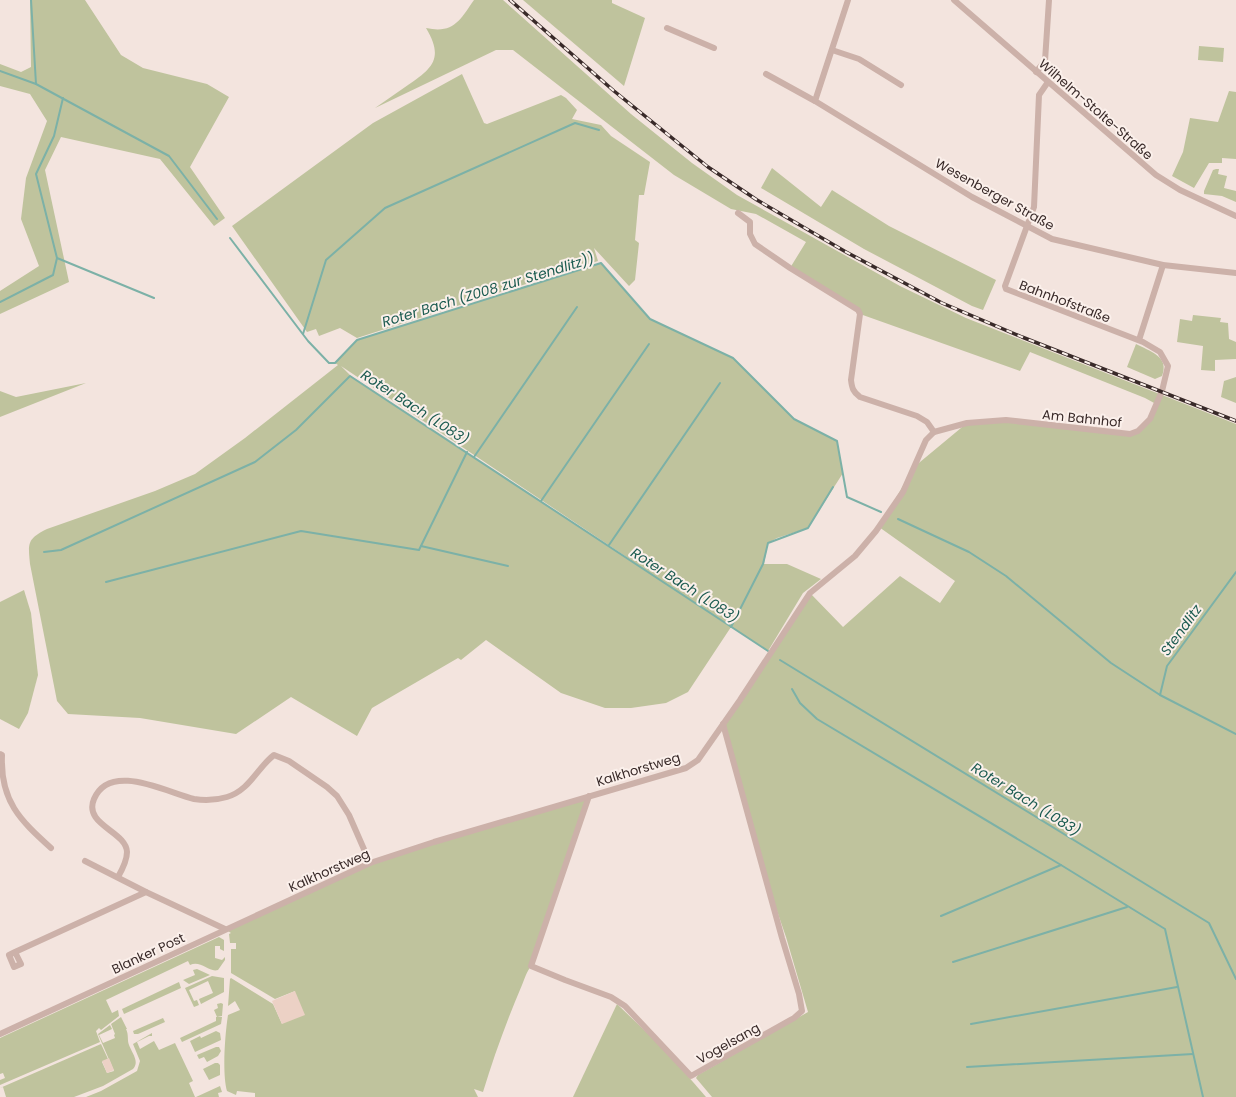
<svg xmlns="http://www.w3.org/2000/svg" width="1236" height="1097" viewBox="0 0 1236 1097" font-family="Poppins,sans-serif">
  <style>
    .green { fill: #bfc39d; fill-rule: evenodd }
    .plaza { fill: #ecd1c5 }
    .lines { fill: none; stroke-linecap: round; stroke-linejoin: round }
    .stream { stroke: #7cb1a7; stroke-width: 2 }
    .street { stroke: #ccb1a9; stroke-width: 6 }
    .rail-casing { stroke: #392a29; stroke-width: 3.5 }
    .rail { stroke: #fbf0eb; stroke-width: 2; stroke-dasharray: 6; stroke-linecap: butt }
    .labels { text-anchor: middle; stroke-width: 4; stroke-linejoin: round; paint-order: stroke }
    .street-label { font-size: 13px; fill: #392a29; stroke: #fbf0eb }
    .water-label { font-size: 14px; font-style: italic; fill: #1d5c51; stroke: #fbf0eb }
  </style>
  <rect width="100%" height="100%" fill="#f3e4de"/>
  <!-- green -->
  <g class="green">
    <path d="M30,0H85L121,55L143,68L207,84L229,97L190,167L225,218L214,226L160,159L61,137L45,170L69,282L0,314V291L39,266L21,219L26,178L47,121L30,94L0,86V64L21,72L31,67Z"/>
    <path d="M474,0H503L631,114L692,163L737,195L900,286L966,318L1236,424V1097H712L696,1078L698,1075L808,1012L786,937L767,882L723,724L810,593L843,627L900,576L940,603L955,581L879,527L914,467L967,423L993,420L1130,434L1144,426L1156,404L1145,398L1030,352L1020,371L860,314L790,268L806,242L756,214L731,209L674,175L513,50H496L375,108C386,100 397,93 408,85C433,68 444,58 426,28C454,34 460,20 474,0Z"/>
    <path d="M523,0H612V3L645,18L624,86Z"/>
    <path d="M1199,46L1224,48L1223,62L1198,60Z"/>
    <path d="M462,74L484,123L487,124L561,95L566,98L577,110L572,119L601,125L611,136L650,162L644,195H639L635,240L639,243L635,280L629,286L594,248L598,261L357,338L340,328L319,336L316,329L307,332L232,226L373,123Z"/>
    <path d="M1229,91L1236,92V159L1222,158V163H1209L1194,188L1172,176L1183,152L1190,118L1218,122Z"/>
    <path d="M772,168L821,207L832,190L889,226L996,280L983,310L972,306L864,249L761,188Z"/>
    <path d="M1216,169H1219L1218,174L1227,176L1224,188L1236,191V202L1222,196L1204,194V191L1213,170Z"/>
    <path d="M601,263L650,319L733,358L794,419L837,441L843,473L808,528L777,538L768,543L764,564H787L821,579L803,593L768,651L731,627L688,692L666,703L631,708H605L561,693L486,640L461,660L458,658L372,708L357,736L291,697L236,734L140,718L68,714L57,701L30,564C28,543 27,539 47,529L155,491L195,474L245,438L338,365L335,363L357,340ZM341,366L631,560V561L351,376Z"/>
    <path d="M1193,315L1221,318L1220,322L1228,323L1229,339L1236,342V359L1215,360V371L1201,370L1203,346L1177,342L1180,319L1192,321Z"/>
    <path d="M1136,344C1149,351 1170,356 1162,376L1155,379L1127,367Z"/>
    <path d="M1236,377V403L1221,397L1224,381Z"/>
    <path d="M86,383L0,417V391L16,397Z"/>
    <path d="M24,590L31,613L38,675L28,713L19,729L0,719V602Z"/>
    <path d="M589,796L531,966C526,973 525,978 522,985C507,1020 494,1056 483,1092L474,1089L478,1097H255V1093L237,1091L236,1095L227,1091C222,1074 225,1034 228,1015L240,1010L235,1001L228,1006L230,979L231,978L273,1004L282,1024L295,991L275,999L231,973V949H236V943H230L229,934L231,933L225,929L370,863Z"/>
    <path d="M219,937L224,940V951L220,949V946H215V958L222,960L225,957V960L218,970C209,973 201,960 190,965L188,961L106,1000L112,1013L118,1010L119,1016L101,1030L99,1028L96,1031L100,1042L0,1085V1080L5,1078L3,1073L0,1074V1038Z"/>
    <path d="M197,969L210,975L189,984L183,980L195,975L193,970Z"/>
    <path d="M212,976L224,978V992L201,1004L199,999L213,993L208,981L189,990L194,1001L197,1000L199,1005L194,1007L185,988Z"/>
    <path d="M179,982L181,988L124,1014L122,1009Z"/>
    <path d="M221,1003L223,1004L222,1016L217,1017L214,1010L218,1008L217,1004Z"/>
    <path d="M617,1004L667,1052L706,1097H573Z"/>
    <path d="M121,1017L127,1029H126C129,1035 127,1040 129,1045C132,1053 140,1062 133,1069L103,1086L74,1097H6L3,1087L0,1088L101,1044L108,1059L102,1062L107,1073L114,1071L98,1034L110,1025L112,1029L99,1035L103,1043L115,1038L114,1035L115,1034L111,1024Z"/>
    <path d="M216,1017H222L221,1024L182,1042L180,1038L216,1021Z"/>
    <path d="M163,1018L165,1022L138,1034H134L133,1031Z"/>
    <path d="M216,1031L220,1033L221,1040L195,1052L190,1041L200,1036L201,1038Z"/>
    <path d="M152,1033V1036H149L137,1042L140,1049L154,1041L159,1050L175,1043L193,1081L189,1083L195,1097H86L101,1091L137,1071L140,1061L133,1044Z"/>
    <path d="M216,1047H219L221,1051L218,1056L207,1062L204,1057L199,1059L197,1055Z"/>
    <path d="M215,1063H218L220,1065V1075L209,1080L203,1069Z"/>
    <path d="M220,1086L222,1092L218,1093L219,1097H196Z"/>
  </g>
  <!-- plaza -->
  <g class="plaza">
    <path d="M295,991L305,1015L282,1024L272,1001Z"/>
    <path d="M109,1058L114,1070L107,1073L102,1061Z"/>
  </g>
  <g class="lines">
    <!-- stream -->
    <g class="stream">
      <path d="M31,0L36,84"/>
      <path d="M0,71L36,84L169,156L217,219"/>
      <path d="M63,98L54,136L36,174L57,258L154,298"/>
      <path d="M230,238L308,341L329,363H335L357,340L601,263L650,319L733,358L794,419L837,441L847,497L881,512"/>
      <path d="M0,302L53,275L57,258"/>
      <path d="M303,334L326,260L385,208L575,123L599,130"/>
      <path d="M474,457L577,307"/>
      <path d="M541,501L649,344"/>
      <path d="M898,519L969,552L1006,576L1111,663L1160,695L1236,734"/>
      <path d="M609,545L720,383"/>
      <path d="M421,546L508,566"/>
      <path d="M44,552L61,550L255,462L296,430L350,376L768,651"/>
      <path d="M106,582L301,531L419,550L467,452"/>
      <path d="M731,627L763,564L768,543L808,528L833,487"/>
      <path d="M780,660L1209,923L1236,979"/>
      <path d="M792,689L800,703L817,719L1061,865L1165,929L1203,1097"/>
      <path d="M1160,695L1167,666L1236,572"/>
      <path d="M941,916L1061,865"/>
      <path d="M953,962L1127,907"/>
      <path d="M971,1024L1177,987"/>
      <path d="M967,1067L1193,1054"/>
    </g>
    <!-- street -->
    <g class="street">
      <path d="M954,0L1156,175L1180,190L1236,216"/>
      <path d="M667,28L714,48"/>
      <path d="M832,50L859,59L901,85"/>
      <path d="M1036,72L1045,61L1049,0"/>
      <path d="M766,74L815,101L972,197L1052,239L1163,265L1236,273"/>
      <path d="M815,101L848,0"/>
      <path d="M738,213L750,222V234L755,244L790,268L858,310L860,314L851,380C852,388 853,392 860,397L917,416L927,422L934,432"/>
      <path d="M1139,340L1163,265"/>
      <path d="M0,754L2,755C0,801 20,820 51,848"/>
      <path d="M589,796L531,966L565,980L611,997L625,1006L691,1076L794,1018L802,1011L799,994L782,938L723,724"/>
      <path d="M85,861L146,892L225,929"/>
      <path d="M118,877C122,870 127,860 127,852C126,831 83,825 94,799C110,761 168,793 194,799C205,801 217,800 227,797C250,790 257,768 274,755L289,761L327,787L337,796L349,815L370,863"/>
      <path d="M15,952L21,964L14,967L9,955L15,952L146,892"/>
      <path d="M0,1034L370,863L434,842L686,768L698,760L740,700L810,593L855,556L876,531L903,492L926,440L934,432L967,423L1006,420L1130,434L1138,431L1150,419L1162,391L1168,366L1160,352L1143,342L1006,289L1005,286L1034,207L1039,95L1048,82"/>
    </g>
    <!-- rail casing -->
    <g class="rail-casing">
      <path id="rail" d="M510,0L614,91L708,167L757,200L846,252L942,303L1022,337L1236,421"/>
    </g>
    <!-- rail -->
    <use href="#rail" class="rail"/>
  </g>
  <g class="labels">
    <!-- street labels -->
    <g class="street-label">
      <text transform="translate(1096 109) rotate(41)" y="5">Wilhelm-Stolte-Straße</text>
      <text transform="translate(995 194) rotate(29)" y="5">Wesenberger Straße</text>
      <text transform="translate(1065 301) rotate(21)" y="5">Bahnhofstraße</text>
      <text transform="translate(1082 418) rotate(6)" y="5">Am Bahnhof</text>
      <text transform="translate(638 769) rotate(-17)" y="5">Kalkhorstweg</text>
      <text transform="translate(329 870) rotate(-24)" y="5">Kalkhorstweg</text>
      <text transform="translate(148 953) rotate(-25)" y="5">Blanker Post</text>
      <text transform="translate(728 1043) rotate(-29)" y="5">Vogelsang</text>
    </g>
    <!-- water labels -->
    <g class="water-label">
      <text transform="translate(488 290) rotate(-17)" y="5">Roter Bach (Z008 zur Stendlitz))</text>
      <text transform="translate(415 407) rotate(33)" y="5">Roter Bach (L083)</text>
      <text transform="translate(685 585) rotate(33)" y="5">Roter Bach (L083)</text>
      <text transform="translate(1181 630) rotate(-54)" y="5">Stendlitz</text>
      <text transform="translate(1026 799) rotate(32)" y="5">Roter Bach (L083)</text>
    </g>
  </g>
</svg>
